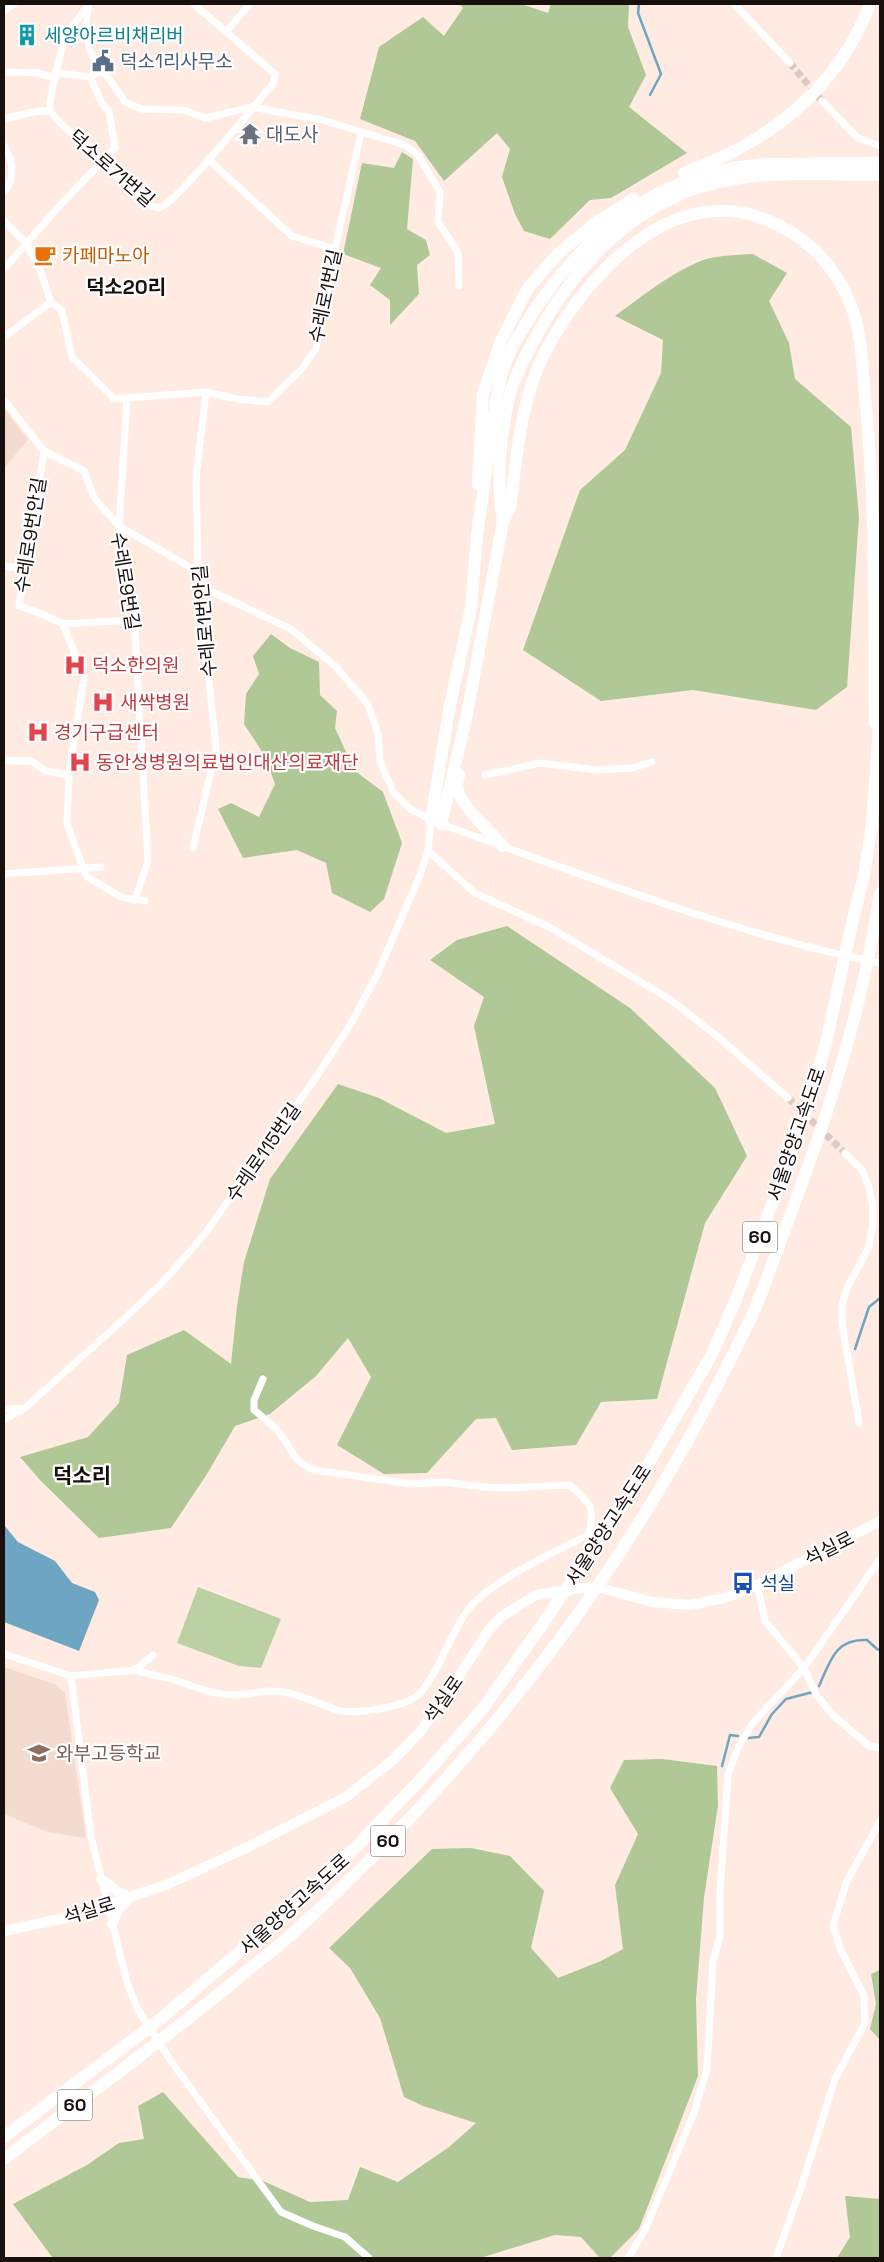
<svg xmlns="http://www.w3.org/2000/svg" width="884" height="2262" viewBox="0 0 884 2262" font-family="'Space Grotesk','Noto Sans KR',sans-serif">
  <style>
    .built { fill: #f4dbcf }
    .green { fill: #bcd1a2 }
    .forest { fill: #b0c796 }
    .water { fill: #6ea5c2 }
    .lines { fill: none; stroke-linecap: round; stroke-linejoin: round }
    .stream { stroke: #6ea5c2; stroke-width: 2.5 }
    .minor-tunnel { stroke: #dccac2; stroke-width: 7; stroke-dasharray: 7 3.5; stroke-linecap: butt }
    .minor { stroke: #fff; stroke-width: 7 }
    .secondary { stroke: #fff; stroke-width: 10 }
    .motorway { stroke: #fff; stroke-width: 12 }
    .labels { text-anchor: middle; stroke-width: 4.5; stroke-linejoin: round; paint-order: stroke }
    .shield { fill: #fff; stroke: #5d5856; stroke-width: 1 }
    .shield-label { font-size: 18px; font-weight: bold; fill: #18100d }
    .culture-label { font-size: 19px; fill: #0d838f; stroke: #fff; text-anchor: start }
    .service-label { font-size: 19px; fill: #4e5e75; stroke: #fff; text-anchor: start }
    .worship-label { font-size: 19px; fill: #5b616d; stroke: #fff; text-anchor: start }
    .street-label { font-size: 19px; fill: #18100d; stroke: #fff }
    .food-label { font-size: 19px; fill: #c56008; stroke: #fff; text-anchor: start }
    .health-label { font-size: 19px; fill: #be3a42; stroke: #fff; text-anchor: start }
    .transit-label { font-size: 19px; fill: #164399; stroke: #fff; text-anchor: start }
    .education-label { font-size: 19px; fill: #785e54; stroke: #fff; text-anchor: start }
    .neighbourhood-label { font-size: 20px; font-weight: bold; fill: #18100d; stroke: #fff }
    .quarter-label { font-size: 21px; font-weight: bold; fill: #18100d; stroke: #fff }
  </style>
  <rect width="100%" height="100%" fill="#ffebe2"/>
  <!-- built -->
  <g class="built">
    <path d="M4,408L28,440L4,468Z"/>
    <path d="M4,1667L54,1684L65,1693L86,1838L48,1832L4,1814Z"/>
  </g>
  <!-- green -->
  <path class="green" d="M198,1587L281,1619L261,1668L239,1666L177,1643Z"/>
  <!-- forest -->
  <g class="forest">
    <path d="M460,4H521L548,13L551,4H629L628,27L646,75L629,107L687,153L611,198L590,200L550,239L524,231L515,214L502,177L510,149L497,133L444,181L415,141L360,119L379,47L423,17L444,36L463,8Z"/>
    <path d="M402,152L413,159L407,229L426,240L430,255L417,265L419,294L390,325V300L370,285L381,268L343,254L362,163L394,168Z"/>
    <path d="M753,254L787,273L769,301L789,343L795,379L851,427L859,517L847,687L816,710L693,690L601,701L523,650L580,490L625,450L661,373L663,340L615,316C641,297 667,276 696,263C712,255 735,255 753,254Z"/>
    <path d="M271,634L290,648L319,662L320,695L337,711L335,728L355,771L383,792L402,843L384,899L370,912L332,893L326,863L297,850L243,858L218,809L231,803L259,817L275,784L265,756L244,724L246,694L259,674L253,656Z"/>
    <path d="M507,926L630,1008L715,1088L747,1156L705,1223L657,1399L601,1402L576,1445L512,1450L496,1418L476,1419L427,1473L384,1474L337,1445L371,1377L348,1338L316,1376L270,1414L235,1426L207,1474L171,1528L99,1538L40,1480L20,1457L88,1437L119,1403L127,1355L184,1330L231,1364L237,1306L244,1262L270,1179L338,1084L379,1098L446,1133L495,1124L474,1026L484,997L430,960L457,940Z"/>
    <path d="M662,1759L717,1766L718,1805L704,1898L696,1999L698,2076L639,2229L610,2258H600L581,2237L555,2235L480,2258L52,2257L13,2204L87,2165L119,2143L144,2139L138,2106L163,2092L238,2177L263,2181L310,2202L348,2200L360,2167L398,2182L449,2147L476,2123L423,2106L404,2097L380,2018L350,1968L329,1948L432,1849L471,1848L510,1856L544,1891L531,1948L558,1978L601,1961L623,1949L615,1885L638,1834L610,1788L624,1760Z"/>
    <path d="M880,1970V2040L870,2029L876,2004L871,1974Z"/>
    <path d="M845,2196L880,2199V2258H837L850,2237Z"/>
  </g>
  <!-- water -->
  <path class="water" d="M4,1525L18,1542L55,1561L72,1583L95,1592L99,1600L79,1651L4,1622Z"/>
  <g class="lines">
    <!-- stream -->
    <g class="stream">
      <path d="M639,4L638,13L661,74L650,95"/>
      <path d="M855,1349L869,1307L880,1298"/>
      <path d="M819,1686C830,1662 835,1638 867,1640L877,1649L880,1650"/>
      <path d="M748,1738L759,1737L772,1714L786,1699L813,1692"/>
      <path d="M722,1766L730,1735L738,1736"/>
    </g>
    <!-- minor-tunnel -->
    <g class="minor-tunnel">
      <path d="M790,63L822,101"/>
      <path d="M788,1098L845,1153"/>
    </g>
    <!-- minor -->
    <g class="minor">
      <path d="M734,4L790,63"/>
      <path d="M89,5L85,29L89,48L101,71L108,77L125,102L141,109L183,110L205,118L252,107L322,120L405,145L418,155L440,192L438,222L458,252L459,286"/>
      <path d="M88,6C81,15 73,25 67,35C62,44 48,101 50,110C52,115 58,121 62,125C74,137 96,145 100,162L151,206L159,208C175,205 256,103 273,84L275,74L194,4"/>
      <path d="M4,11L14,4"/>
      <path d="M226,32L250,4"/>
      <path d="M4,72L37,73L56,78"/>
      <path d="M57,73L90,77L101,71"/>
      <path d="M822,101L858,138L880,146"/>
      <path d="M4,119L37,111H50"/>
      <path d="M4,146C13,160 16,178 4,192"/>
      <path d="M208,159L292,236L335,249"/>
      <path d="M4,221L26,243L40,270L51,302L62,311L72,357L114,399L206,392L237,399L268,402L302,369L316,348L335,249L361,133"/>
      <path d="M4,269L62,203L115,148L109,111L102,103L90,77"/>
      <path d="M4,337L51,302"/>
      <path d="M127,399L119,526L198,572"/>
      <path d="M4,400L44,451L84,471L94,498L119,526L134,615L148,861L135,900"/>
      <path d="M44,451L19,606L37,612L63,624L84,677L69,775L67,824L86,876L121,897L145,901"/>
      <path d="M4,566L24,569"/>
      <path d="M200,586L291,629L335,666L368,704L378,734L380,761L393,792L410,809L441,824C585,875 731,934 880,963"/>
      <path d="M63,624L134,620"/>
      <path d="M4,759L7,761H31L46,771L69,775"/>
      <path d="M485,775L540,763L597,770L632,768L652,762"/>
      <path d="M193,848L216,749L198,572L196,477L206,392"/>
      <path d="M428,851L475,893L551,928L671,1000L718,1037L788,1098"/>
      <path d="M4,874L101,867"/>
      <path d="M845,1153L862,1170L869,1187L873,1206V1225L869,1247L848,1286L842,1304V1323L859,1423"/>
      <path d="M263,1379L254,1400V1410C262,1417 271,1423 278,1431C293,1448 289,1459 314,1470L412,1484L445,1482L484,1487L507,1488L570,1485C589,1502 597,1508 588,1535"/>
      <path d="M4,1409H22"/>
      <path d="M4,1420L25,1408L113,1329L162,1283L204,1235L315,1079L350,1025L377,975L420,875L428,851L431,820"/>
      <path d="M757,1585L765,1621L804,1668L817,1696L834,1716L869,1746L880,1748"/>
      <path d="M4,1654L71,1676L135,1670L153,1655"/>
      <path d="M135,1670C148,1675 162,1676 175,1680C193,1686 211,1694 230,1695C244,1696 257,1691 271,1691C294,1691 316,1703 337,1710C354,1715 403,1707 417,1696C436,1680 450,1634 467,1611C491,1580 553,1553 588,1535L590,1551"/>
      <path d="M71,1676L91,1837L127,1982L137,2008L173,2064L281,2212L313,2226L345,2237L369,2258"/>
      <path d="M628,2258L645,2230L694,2113L707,2069L713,1962L720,1935V1893L728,1774L737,1750L752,1724L804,1668L880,1559"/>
      <path d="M776,2258L800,2191L835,2079L865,2023L864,1996L841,1950L833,1926L846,1883L880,1821"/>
    </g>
    <!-- secondary -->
    <g class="secondary">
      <path d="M101,1879L118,1892L130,1897"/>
      <path d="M112,1924L117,1912L129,1898"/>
      <path d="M4,1931L65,1918L166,1885L246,1848L346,1797L394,1759L420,1732L442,1702L489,1630L502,1616L536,1595L581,1588H600L653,1602L690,1605L724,1598L757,1585L880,1521"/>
    </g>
    <!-- motorway -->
    <g class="motorway">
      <path d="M684,173C703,165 723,158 740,148C801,115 845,69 870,4"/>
      <path d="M478,484L483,394L501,341L528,288L559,253L595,223L633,199"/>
      <path d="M503,521C496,481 500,433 510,394C516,373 527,353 537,335C573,269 629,208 704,186C761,169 822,175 880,175"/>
      <path d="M459,775C458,779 457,784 457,787C459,805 491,832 503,846"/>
      <path d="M431,820L449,710L471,608L477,535L496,401L502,372L513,345L535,309L557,279L590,242L631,209L663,191L699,176L731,168L765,164L880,163"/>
      <path d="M441,824L467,714L503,521L510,508C517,457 520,401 544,354C588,270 680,172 782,227C814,244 836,269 850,303C862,331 862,365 865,395C876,504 874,614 875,723"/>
      <path d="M4,2137L158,2021L277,1920L356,1847L420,1780L481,1711L544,1622L639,1480L711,1356L737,1297L799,1133L826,1043L850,932L864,875L872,825L880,712"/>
      <path d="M4,2159C80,2101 157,2045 231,1984C251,1967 273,1951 292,1934C458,1783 594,1615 700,1418C720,1380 740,1343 757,1304C770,1272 781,1239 793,1207C832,1105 864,1001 880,893"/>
    </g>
  </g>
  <!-- icons -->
  <defs>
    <g id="building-bare" transform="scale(1.725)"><path d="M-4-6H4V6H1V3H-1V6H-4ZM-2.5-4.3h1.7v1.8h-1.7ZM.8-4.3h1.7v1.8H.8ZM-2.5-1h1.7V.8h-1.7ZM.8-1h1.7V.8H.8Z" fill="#0f9aa8" stroke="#fff" stroke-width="2.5" paint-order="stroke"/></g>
    <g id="civic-bare" transform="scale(1.725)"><path d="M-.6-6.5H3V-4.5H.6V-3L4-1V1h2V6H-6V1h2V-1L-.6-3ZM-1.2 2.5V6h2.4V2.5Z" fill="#5c6f8a" stroke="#fff" stroke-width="2.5" paint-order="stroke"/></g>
    <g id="temple-bare" transform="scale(1.725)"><path d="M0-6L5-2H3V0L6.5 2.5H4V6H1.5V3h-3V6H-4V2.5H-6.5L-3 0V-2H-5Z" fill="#6b7280" stroke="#fff" stroke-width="2.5" paint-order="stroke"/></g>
    <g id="cafe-bare" transform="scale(1.725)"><path d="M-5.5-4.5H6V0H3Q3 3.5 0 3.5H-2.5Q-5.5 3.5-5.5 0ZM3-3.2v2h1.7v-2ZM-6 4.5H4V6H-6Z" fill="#e8710a" stroke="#fff" stroke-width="2.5" paint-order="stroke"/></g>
    <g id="hospital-bare" transform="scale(1.725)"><path d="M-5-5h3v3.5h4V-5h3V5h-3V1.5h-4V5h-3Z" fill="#e0444e" stroke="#fff" stroke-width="2.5" paint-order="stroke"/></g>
    <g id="bus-bare" transform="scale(1.725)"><path d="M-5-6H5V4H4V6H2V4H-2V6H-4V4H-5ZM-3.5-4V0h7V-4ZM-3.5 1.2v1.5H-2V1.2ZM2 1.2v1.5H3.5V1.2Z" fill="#1a4fb4" stroke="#fff" stroke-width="2.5" paint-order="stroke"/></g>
    <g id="school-bare" transform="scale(1.725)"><path d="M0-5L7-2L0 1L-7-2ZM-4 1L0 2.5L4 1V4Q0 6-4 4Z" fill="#8d6e63" stroke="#fff" stroke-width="2.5" paint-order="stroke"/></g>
  </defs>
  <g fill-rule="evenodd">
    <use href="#building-bare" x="27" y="35"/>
    <use href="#civic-bare" x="103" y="61"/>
    <use href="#temple-bare" x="250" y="134"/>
    <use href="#cafe-bare" x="45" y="255"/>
    <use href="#hospital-bare" x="75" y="665"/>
    <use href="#hospital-bare" x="103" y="702"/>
    <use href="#hospital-bare" x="38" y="732"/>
    <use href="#hospital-bare" x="80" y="762"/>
    <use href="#bus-bare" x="743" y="1583"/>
    <use href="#school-bare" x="39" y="1753"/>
  </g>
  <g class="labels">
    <!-- shield labels -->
    <g class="shield">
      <rect x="742.5" y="1221.5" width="35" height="31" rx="4"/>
      <rect x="370.5" y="1825.5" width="35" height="31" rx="4"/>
      <rect x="57.5" y="2089.5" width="35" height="31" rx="4"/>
    </g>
    <g class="shield-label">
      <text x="760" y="1243">60</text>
      <text x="388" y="1847">60</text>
      <text x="75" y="2111">60</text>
    </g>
    <!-- culture labels -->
    <g class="culture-label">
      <text x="44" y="42">세양아르비채리버</text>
    </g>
    <!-- service labels -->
    <g class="service-label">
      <text x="120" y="68">덕소1리사무소</text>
    </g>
    <!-- worship labels -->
    <g class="worship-label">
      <text x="266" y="141">대도사</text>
    </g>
    <!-- street labels -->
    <g class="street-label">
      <text transform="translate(112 168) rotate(41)" y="7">덕소로71번길</text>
      <text transform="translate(325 296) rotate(-78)" y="7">수레로1번길</text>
      <text transform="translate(30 535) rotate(-81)" y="7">수레로9번안길</text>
      <text transform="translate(126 581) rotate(81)" y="7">수레로9번길</text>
      <text transform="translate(204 621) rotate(-95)" y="7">수레로1번안길</text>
      <text transform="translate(796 1134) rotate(-71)" y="7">서울양양고속도로</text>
      <text transform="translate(263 1152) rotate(-55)" y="7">수레로115번길</text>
      <text transform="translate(608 1525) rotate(-57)" y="7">서울양양고속도로</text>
      <text transform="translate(829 1548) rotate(-27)" y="7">석실로</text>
      <text transform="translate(443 1699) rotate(-55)" y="7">석실로</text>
      <text transform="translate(294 1904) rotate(-42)" y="7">서울양양고속도로</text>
      <text transform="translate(89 1910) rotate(-17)" y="7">석실로</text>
    </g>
    <!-- food labels -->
    <g class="food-label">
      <text x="62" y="262">카페마노아</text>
    </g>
    <!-- health labels -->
    <g class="health-label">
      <text x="92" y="672">덕소한의원</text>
      <text x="120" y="709">새싹병원</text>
      <text x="54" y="739">경기구급센터</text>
      <text x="96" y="769">동안성병원의료법인대산의료재단</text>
    </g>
    <!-- transit labels -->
    <g class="transit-label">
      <text x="760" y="1590">석실</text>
    </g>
    <!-- education labels -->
    <g class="education-label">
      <text x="56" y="1760">와부고등학교</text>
    </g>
    <!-- neighbourhood labels -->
    <g class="neighbourhood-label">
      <text x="126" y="294">덕소20리</text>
    </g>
    <!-- quarter labels -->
    <g class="quarter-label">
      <text x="82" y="1483">덕소리</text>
    </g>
  </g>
  <!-- border -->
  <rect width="884" height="2262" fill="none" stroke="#18100d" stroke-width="10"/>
</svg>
